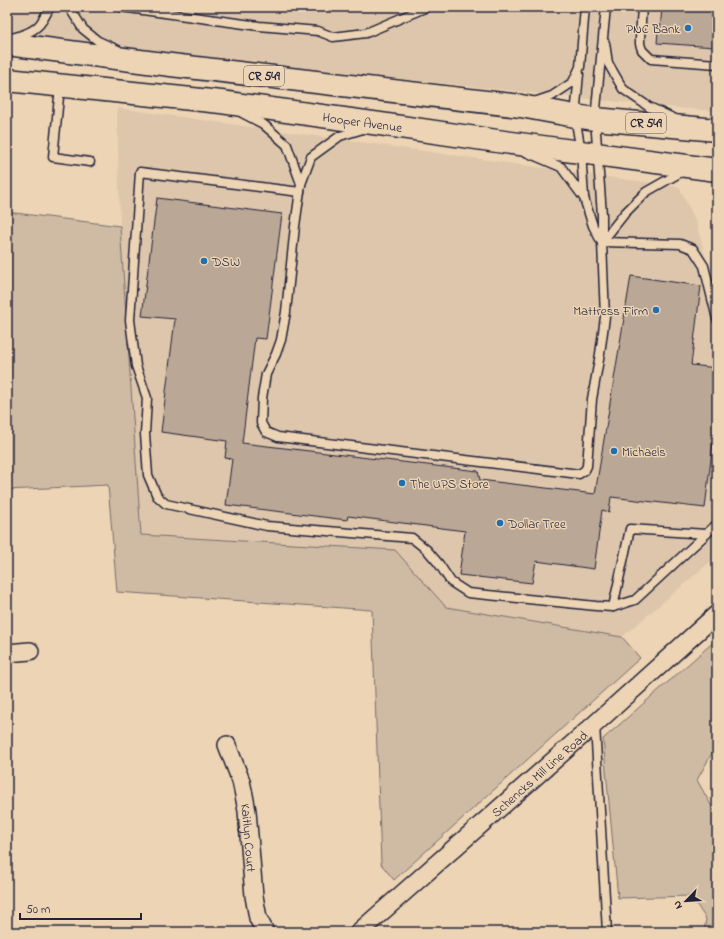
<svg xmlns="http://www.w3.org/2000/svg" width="724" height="939" viewBox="0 0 724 939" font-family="'Indie Flower',sans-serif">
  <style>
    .built { fill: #ddc6ab }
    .green { fill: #cfbaa3; stroke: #786e6f }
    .building { fill: #baa796; stroke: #22223b }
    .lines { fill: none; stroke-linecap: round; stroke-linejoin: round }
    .service-casing { stroke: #22223b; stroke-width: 11 }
    .minor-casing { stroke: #22223b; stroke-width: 20 }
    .primary-casing { stroke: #22223b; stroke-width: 25 }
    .service { stroke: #ecd4b4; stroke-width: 8 }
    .minor { stroke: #ecd4b4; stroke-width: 17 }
    .primary { stroke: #ecd4b4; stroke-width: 22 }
    .poi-dot { fill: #1f6fb2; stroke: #ecd4b4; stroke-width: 1.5 }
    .labels { text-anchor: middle; stroke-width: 3; stroke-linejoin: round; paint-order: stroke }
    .shield { fill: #ecd4b4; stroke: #5f575f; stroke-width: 1 }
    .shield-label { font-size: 12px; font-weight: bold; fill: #22223b }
    .poi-label { font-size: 13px; fill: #22223b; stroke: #ecd4b4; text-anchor: start }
    .street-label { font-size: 13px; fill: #22223b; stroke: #ecd4b4 }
  </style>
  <rect width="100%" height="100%" fill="#ecd4b4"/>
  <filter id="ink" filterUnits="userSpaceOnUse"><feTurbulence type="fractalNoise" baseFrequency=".025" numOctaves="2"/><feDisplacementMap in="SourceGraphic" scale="8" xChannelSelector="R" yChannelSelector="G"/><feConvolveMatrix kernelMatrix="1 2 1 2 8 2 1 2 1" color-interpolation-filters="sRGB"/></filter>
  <g filter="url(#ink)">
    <!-- built -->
    <g class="built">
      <path d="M7,7H717V111L677,108L7,38Z"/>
      <path d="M117,108L679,187L696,222L717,301V556L622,637L445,607L395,550L141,535L120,226Z"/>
    </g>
    <!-- green -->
    <g class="green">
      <path d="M7,212L120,226L141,535L395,550L446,607L622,637L640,658L394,880L381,864L372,610L117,592L108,485L7,490Z"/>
      <path d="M717,639V744L697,780L717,816V932H704L706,919L691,896L618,898L603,739Z"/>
    </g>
    <!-- building -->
    <g class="building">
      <path d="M662,7H717V25L715,47L657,43L658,31H660Z"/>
      <path d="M157,198L282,214L266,339L255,338L242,443L478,471L480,480L595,494L631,276L701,286L691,365L717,368V410L705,508L611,497L609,512L602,510L594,569L536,561L532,583L459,575L465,531L348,516L347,520L226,505L232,459L225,458L227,441L161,432L175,319L142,316Z"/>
    </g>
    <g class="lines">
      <!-- service casing -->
      <g class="service-casing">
        <g id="service">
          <path d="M69,7L83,29L98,41L118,50"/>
          <path d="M121,7L259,26L318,31L333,37L366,33L427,7"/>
          <path d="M642,7L640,38V44L642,50L651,59L717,64"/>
          <path d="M12,38C23,35 36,31 42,21C45,17 47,12 50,7"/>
          <path d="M605,43L608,63L623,89L649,107L675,119"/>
          <path d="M579,74L575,116L581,152L584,197"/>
          <path d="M60,87L53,157L90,162"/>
          <path d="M534,102L552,96L573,82L580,67L585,7"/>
          <path d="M242,113L263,124L287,145L301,184"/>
          <path d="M363,129L340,136L311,157L301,184L295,226L286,312L281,340L276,354L266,374L262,398L261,423L266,432L278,437L579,474L585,470L587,466L592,399L600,354L605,317L602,242V215L595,119L606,7"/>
          <path d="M528,153L561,167L584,198L593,226L601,241"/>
          <path d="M300,192L140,172L130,320L136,366L147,398L145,434L148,475L157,496L166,504L267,526L412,538L427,550L439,564L451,582L468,593L596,606L613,607L635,600L717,524"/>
          <path d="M602,242L680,244L693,249L704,266L717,319"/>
          <path d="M602,242L625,213L646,192L683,171"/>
          <path d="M613,607L630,529L706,534"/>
          <path d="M595,725L607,932"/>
        </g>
      </g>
      <!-- minor casing -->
      <g class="minor-casing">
        <g id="minor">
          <path d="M7,653L30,651"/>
          <path id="s1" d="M227,745L241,781L244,795L247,811L254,896L258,918L265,932"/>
          <path id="s2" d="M359,932L595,724L717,614"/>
        </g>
      </g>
      <!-- primary casing -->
      <g class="primary-casing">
        <g id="primary">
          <path d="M7,44L171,65L521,106L575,116L595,119L717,130"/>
          <path id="s3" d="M7,80L221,102L380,124L504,142L717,170"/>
        </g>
      </g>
      <!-- service -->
      <use href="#service" class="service"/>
      <!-- minor -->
      <use href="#minor" class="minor"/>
      <!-- primary -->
      <use href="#primary" class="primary"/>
    </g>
  </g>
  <!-- markers -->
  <g class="poi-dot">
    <circle cx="688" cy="28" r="4"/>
    <circle cx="204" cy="261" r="4"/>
    <circle cx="656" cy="310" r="4"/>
    <circle cx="614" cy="451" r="4"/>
    <circle cx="402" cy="483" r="4"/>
    <circle cx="500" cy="523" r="4"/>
  </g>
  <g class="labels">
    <!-- shield labels -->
    <g class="shield">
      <rect x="244" y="66" width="40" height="20" rx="3"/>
      <rect x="626" y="113" width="40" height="20" rx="3"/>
    </g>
    <g class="shield-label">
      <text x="264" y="80">CR 549</text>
      <text x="646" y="127">CR 549</text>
    </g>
    <!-- poi labels -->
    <g class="poi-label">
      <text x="680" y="33" text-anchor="end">PNC Bank</text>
      <text x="212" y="266">DSW</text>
      <text x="648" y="315" text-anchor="end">Mattress Firm</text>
      <text x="622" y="456">Michaels</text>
      <text x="410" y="488">The UPS Store</text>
      <text x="508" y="528">Dollar Tree</text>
    </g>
    <!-- street labels -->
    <g class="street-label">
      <text dy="5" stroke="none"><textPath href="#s3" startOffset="358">Hooper Avenue</textPath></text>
      <text dy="5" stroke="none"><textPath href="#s2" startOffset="240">Schencks Mill Line Road</textPath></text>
      <text dy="5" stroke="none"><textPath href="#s1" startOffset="96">Kaitlyn Court</textPath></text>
    </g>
  </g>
  <!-- margin -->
  <rect width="724" height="939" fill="none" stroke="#ecd4b4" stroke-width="24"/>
  <rect x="12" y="12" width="700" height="915" fill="none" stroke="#22223b" stroke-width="1.5" filter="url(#ink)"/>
  <!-- north arrow -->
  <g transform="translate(686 901) rotate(245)" stroke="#ecd4b4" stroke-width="3" paint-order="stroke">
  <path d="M0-3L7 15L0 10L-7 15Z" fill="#22223b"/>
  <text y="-6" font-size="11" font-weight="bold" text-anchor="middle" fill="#22223b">N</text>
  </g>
  <!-- scale -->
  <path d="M20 913v6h121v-6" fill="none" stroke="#22223b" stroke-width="2"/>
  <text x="26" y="913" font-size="12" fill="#22223b" stroke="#ecd4b4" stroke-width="3" paint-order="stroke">50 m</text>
</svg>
